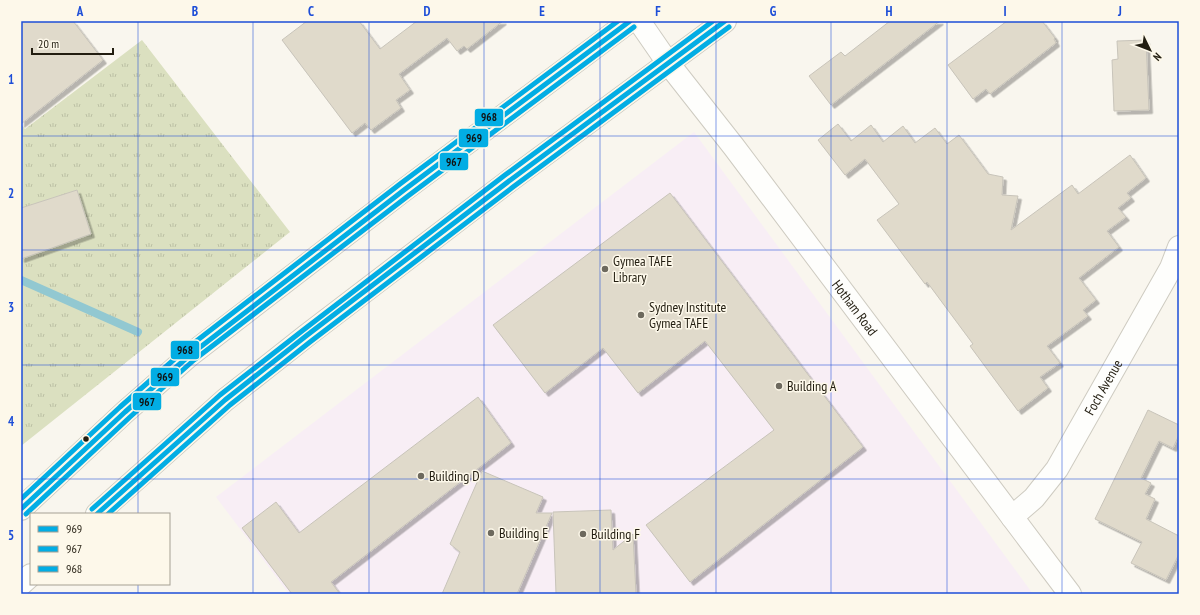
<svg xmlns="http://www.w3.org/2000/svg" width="1200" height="615" viewBox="0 0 1200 615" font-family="'PT Sans Narrow',sans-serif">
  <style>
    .education { fill: #f8eef5 }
    .grass { fill: url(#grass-tufts) }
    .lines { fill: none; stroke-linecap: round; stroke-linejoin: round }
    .stream { stroke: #92c8d1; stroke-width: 8 }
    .building { fill: #e0dacb; stroke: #c8c4ba; filter: url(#shadow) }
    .minor-casing { stroke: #cecbc1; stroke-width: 24 }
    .tertiary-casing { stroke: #cecbc1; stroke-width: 24 }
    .primary-casing { stroke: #cecbc1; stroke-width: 24 }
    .minor { stroke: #fefefc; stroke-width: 22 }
    .tertiary { stroke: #fefefc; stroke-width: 22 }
    .primary { stroke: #fefefc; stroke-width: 22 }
    .bus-1-casing { stroke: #fdf8ea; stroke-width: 8 }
    .bus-2-casing { stroke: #fdf8ea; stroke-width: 8 }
    .bus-3-casing { stroke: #fdf8ea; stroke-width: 8 }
    .bus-1 { stroke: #02ade4; stroke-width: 5 }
    .bus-2 { stroke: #02ade4; stroke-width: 5 }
    .bus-3 { stroke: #02ade4; stroke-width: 5 }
    .grid { fill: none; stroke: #1d4ed8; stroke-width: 1; stroke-opacity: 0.55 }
    .poi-dot { fill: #6d695e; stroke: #fdf8ea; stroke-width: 1.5 }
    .bus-dot { fill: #221d10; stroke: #fdf8ea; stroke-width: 1.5 }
    .labels { text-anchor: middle; stroke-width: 3; stroke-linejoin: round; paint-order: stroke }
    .poi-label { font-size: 14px; fill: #221d10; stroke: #fdf8ea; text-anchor: start }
    .street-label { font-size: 14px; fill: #221d10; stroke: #fdf8ea }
    .line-badge { stroke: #fdf8ea; stroke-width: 1.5 }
    .pale-badge-label { font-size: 11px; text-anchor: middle; font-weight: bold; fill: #111 }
    .neatline { fill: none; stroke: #1d4ed8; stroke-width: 1.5 }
    .grid-label { font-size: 13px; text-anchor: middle; font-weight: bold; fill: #1d4ed8 }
  </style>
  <defs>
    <pattern id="grass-tufts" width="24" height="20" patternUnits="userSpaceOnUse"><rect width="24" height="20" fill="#dbe0c0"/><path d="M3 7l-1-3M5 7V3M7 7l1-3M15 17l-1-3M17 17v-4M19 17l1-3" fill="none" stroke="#bcc0a4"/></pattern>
    <filter id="shadow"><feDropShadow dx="3.5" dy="3.5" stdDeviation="0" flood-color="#0004"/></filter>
  </defs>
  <rect width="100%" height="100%" fill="#f9f6ee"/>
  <!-- education -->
  <path class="education" d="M694,132L1033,594H289L216,497Z"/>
  <!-- grass -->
  <path class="grass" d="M142,40L290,232L21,446V124L25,129Z"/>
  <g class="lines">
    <!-- stream -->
    <path class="stream" d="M21,280L138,332"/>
  </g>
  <!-- building -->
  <g class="building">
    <path d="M21,21H73L103,60L21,124Z"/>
    <path d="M307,21H359L380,49L417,21H503L467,49L464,46L457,51L447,38L399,74L410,90L396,100L401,108L371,130L365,123L352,133L282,40Z"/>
    <path d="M890,21H940L831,105L809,76L841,52L845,56Z"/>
    <path d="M1007,21H1042L1055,38L1054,39L1056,43L990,94L986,89L973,99L948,65Z"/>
    <path d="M1146,40L1149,110L1114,111L1112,60L1118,59L1117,41Z"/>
    <path d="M838,124L851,141L871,125L883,142L903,126L915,143L935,128L947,144L959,135L988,174L1003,177L1002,195L1018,196L1011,230L1072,185L1078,194L1130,155L1146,178L1127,193L1131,198L1118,208L1126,217L1107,231L1119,247L1079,278L1096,300L1083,310L1088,316L1047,346L1060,363L1040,377L1048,388L1018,411L970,346L973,344L927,282L925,284L877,220L899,204L865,159L845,175L818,140Z"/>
    <path d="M77,190L91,234L21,259V208Z"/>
    <path d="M670,193L863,447L690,582L646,525L774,430L705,341L638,393L603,348L545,393L493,325Z"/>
    <path d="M478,397L511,443L331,582L340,594H292L242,528L276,502L299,533Z"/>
    <path d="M1148,410L1179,425V435L1173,448L1159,441L1141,478L1151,483L1145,494L1155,499L1146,519L1179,536V554L1166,580L1131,563L1142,542L1095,519Z"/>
    <path d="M482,471L543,497L536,513H552L517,594H442L460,552L450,544Z"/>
    <path d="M611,510L613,550L633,534L636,594H556L553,512Z"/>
  </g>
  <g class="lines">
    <!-- minor casing -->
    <g class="minor-casing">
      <g id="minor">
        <path id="s1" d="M1012,517L1034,498L1057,469L1171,268L1179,247"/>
      </g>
    </g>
    <!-- tertiary casing -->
    <g class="tertiary-casing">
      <g id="tertiary">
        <path id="s2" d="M639,21L668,63L734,147L1070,594"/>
      </g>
    </g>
    <!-- primary casing -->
    <g class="primary-casing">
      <g id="primary">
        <path d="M21,509L125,412L190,355L404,190L630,21"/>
        <path d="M97,514L225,400L306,336L509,181L725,21"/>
        <path d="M21,584L31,575"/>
      </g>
    </g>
    <!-- minor -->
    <use href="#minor" class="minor"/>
    <!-- tertiary -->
    <use href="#tertiary" class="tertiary"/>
    <!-- primary -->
    <use href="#primary" class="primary"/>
    <!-- bus-1 casing -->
    <g class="bus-1-casing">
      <g id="bus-1">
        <path d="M21,509L125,412L190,355L404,190L630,21"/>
        <path d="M97,514L225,400L306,336L509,181L725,21"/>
      </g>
    </g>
    <!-- bus-2 casing -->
    <g class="bus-2-casing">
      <g id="bus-2">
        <path d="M26,514L130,417L194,360L408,196L634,27"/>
        <path d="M108,514L230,405L310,342L513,187L729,27"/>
      </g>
    </g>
    <!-- bus-3 casing -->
    <g class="bus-3-casing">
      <g id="bus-3">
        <path d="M21,499L120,407L186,349L400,184L618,21"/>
        <path d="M92,509L220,395L302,331L505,175L713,21"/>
      </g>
    </g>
    <!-- bus-1 -->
    <use href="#bus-1" class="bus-1"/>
    <!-- bus-2 -->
    <use href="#bus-2" class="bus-2"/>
    <!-- bus-3 -->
    <use href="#bus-3" class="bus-3"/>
  </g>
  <!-- grid -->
  <path class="grid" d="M138,21V514M253,21V594M369,21V594M484,21V594M600,21V594M716,21V594M831,21V594M947,21V594M1062,21V594M21,136H1179M21,250H1179M21,365H1179M21,479H1179M138,584V594"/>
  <!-- markers -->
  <g class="poi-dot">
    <circle cx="605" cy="269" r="4"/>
    <circle cx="641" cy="315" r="4"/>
    <circle cx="779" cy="386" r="4"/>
    <circle cx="421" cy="476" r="4"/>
    <circle cx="491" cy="533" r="4"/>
    <circle cx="583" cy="534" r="4"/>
  </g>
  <circle class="bus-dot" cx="86" cy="439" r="3.5"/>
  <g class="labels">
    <!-- poi labels -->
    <g class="poi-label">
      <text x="613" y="266">Gymea TAFE<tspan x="613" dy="16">Library</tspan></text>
      <text x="649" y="312">Sydney Institute<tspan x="649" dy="16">Gymea TAFE</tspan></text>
      <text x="787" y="391">Building A</text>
      <text x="429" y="481">Building D</text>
      <text x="499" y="538">Building E</text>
      <text x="591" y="539">Building F</text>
    </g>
    <!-- street labels -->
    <g class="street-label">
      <text dy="5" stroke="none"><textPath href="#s2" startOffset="359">Hotham Road</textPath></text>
      <text dy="5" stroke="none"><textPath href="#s1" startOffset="160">Foch Avenue</textPath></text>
    </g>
  </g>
  <g class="line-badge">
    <rect x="474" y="108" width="30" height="19" rx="4" fill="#02ade4"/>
    <rect x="458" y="128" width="31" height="20" rx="4" fill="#02ade4"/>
    <rect x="439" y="152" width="30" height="19" rx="4" fill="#02ade4"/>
    <rect x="170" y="340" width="30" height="20" rx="4" fill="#02ade4"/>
    <rect x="150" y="367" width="30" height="20" rx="4" fill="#02ade4"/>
    <rect x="132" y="392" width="30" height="19" rx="4" fill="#02ade4"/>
  </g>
  <g class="pale-badge-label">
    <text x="489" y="121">968</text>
    <text x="474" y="142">969</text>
    <text x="454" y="166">967</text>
    <text x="185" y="354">968</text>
    <text x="165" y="381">969</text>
    <text x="147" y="406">967</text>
  </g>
  <!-- border -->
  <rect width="1200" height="615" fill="none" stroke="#fdf8ea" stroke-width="44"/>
  <!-- legend -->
  <rect x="30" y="513" width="140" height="72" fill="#fdf8ea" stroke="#a5a093"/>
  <rect x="38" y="526" width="20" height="6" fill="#02ade4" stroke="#a5a093"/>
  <text x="66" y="533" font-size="12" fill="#221d10">969</text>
  <rect x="38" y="546" width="20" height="6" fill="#02ade4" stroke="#a5a093"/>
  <text x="66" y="553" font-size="12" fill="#221d10">967</text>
  <rect x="38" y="566" width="20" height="6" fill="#02ade4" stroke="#a5a093"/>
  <text x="66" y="573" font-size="12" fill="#221d10">968</text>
  <!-- north arrow -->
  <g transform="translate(1150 50) rotate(133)" stroke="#fdf8ea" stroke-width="3" paint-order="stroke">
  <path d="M0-3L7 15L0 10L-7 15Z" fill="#221d10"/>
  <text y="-6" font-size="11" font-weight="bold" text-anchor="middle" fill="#221d10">N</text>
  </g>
  <!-- scale -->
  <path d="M32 48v6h81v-6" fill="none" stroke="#221d10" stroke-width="2"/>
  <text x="38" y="48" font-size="12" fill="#221d10" stroke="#fdf8ea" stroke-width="3" paint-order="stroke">20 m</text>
  <rect x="22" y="22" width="1156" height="571" class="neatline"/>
  <g class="grid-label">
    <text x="80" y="16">A</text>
    <text x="195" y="16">B</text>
    <text x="311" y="16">C</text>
    <text x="427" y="16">D</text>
    <text x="542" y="16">E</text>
    <text x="658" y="16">F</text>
    <text x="773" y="16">G</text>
    <text x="889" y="16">H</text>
    <text x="1005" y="16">I</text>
    <text x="1120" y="16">J</text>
    <text x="11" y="84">1</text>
    <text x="11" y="198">2</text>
    <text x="11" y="312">3</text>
    <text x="11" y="426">4</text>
    <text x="11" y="540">5</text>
  </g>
</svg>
